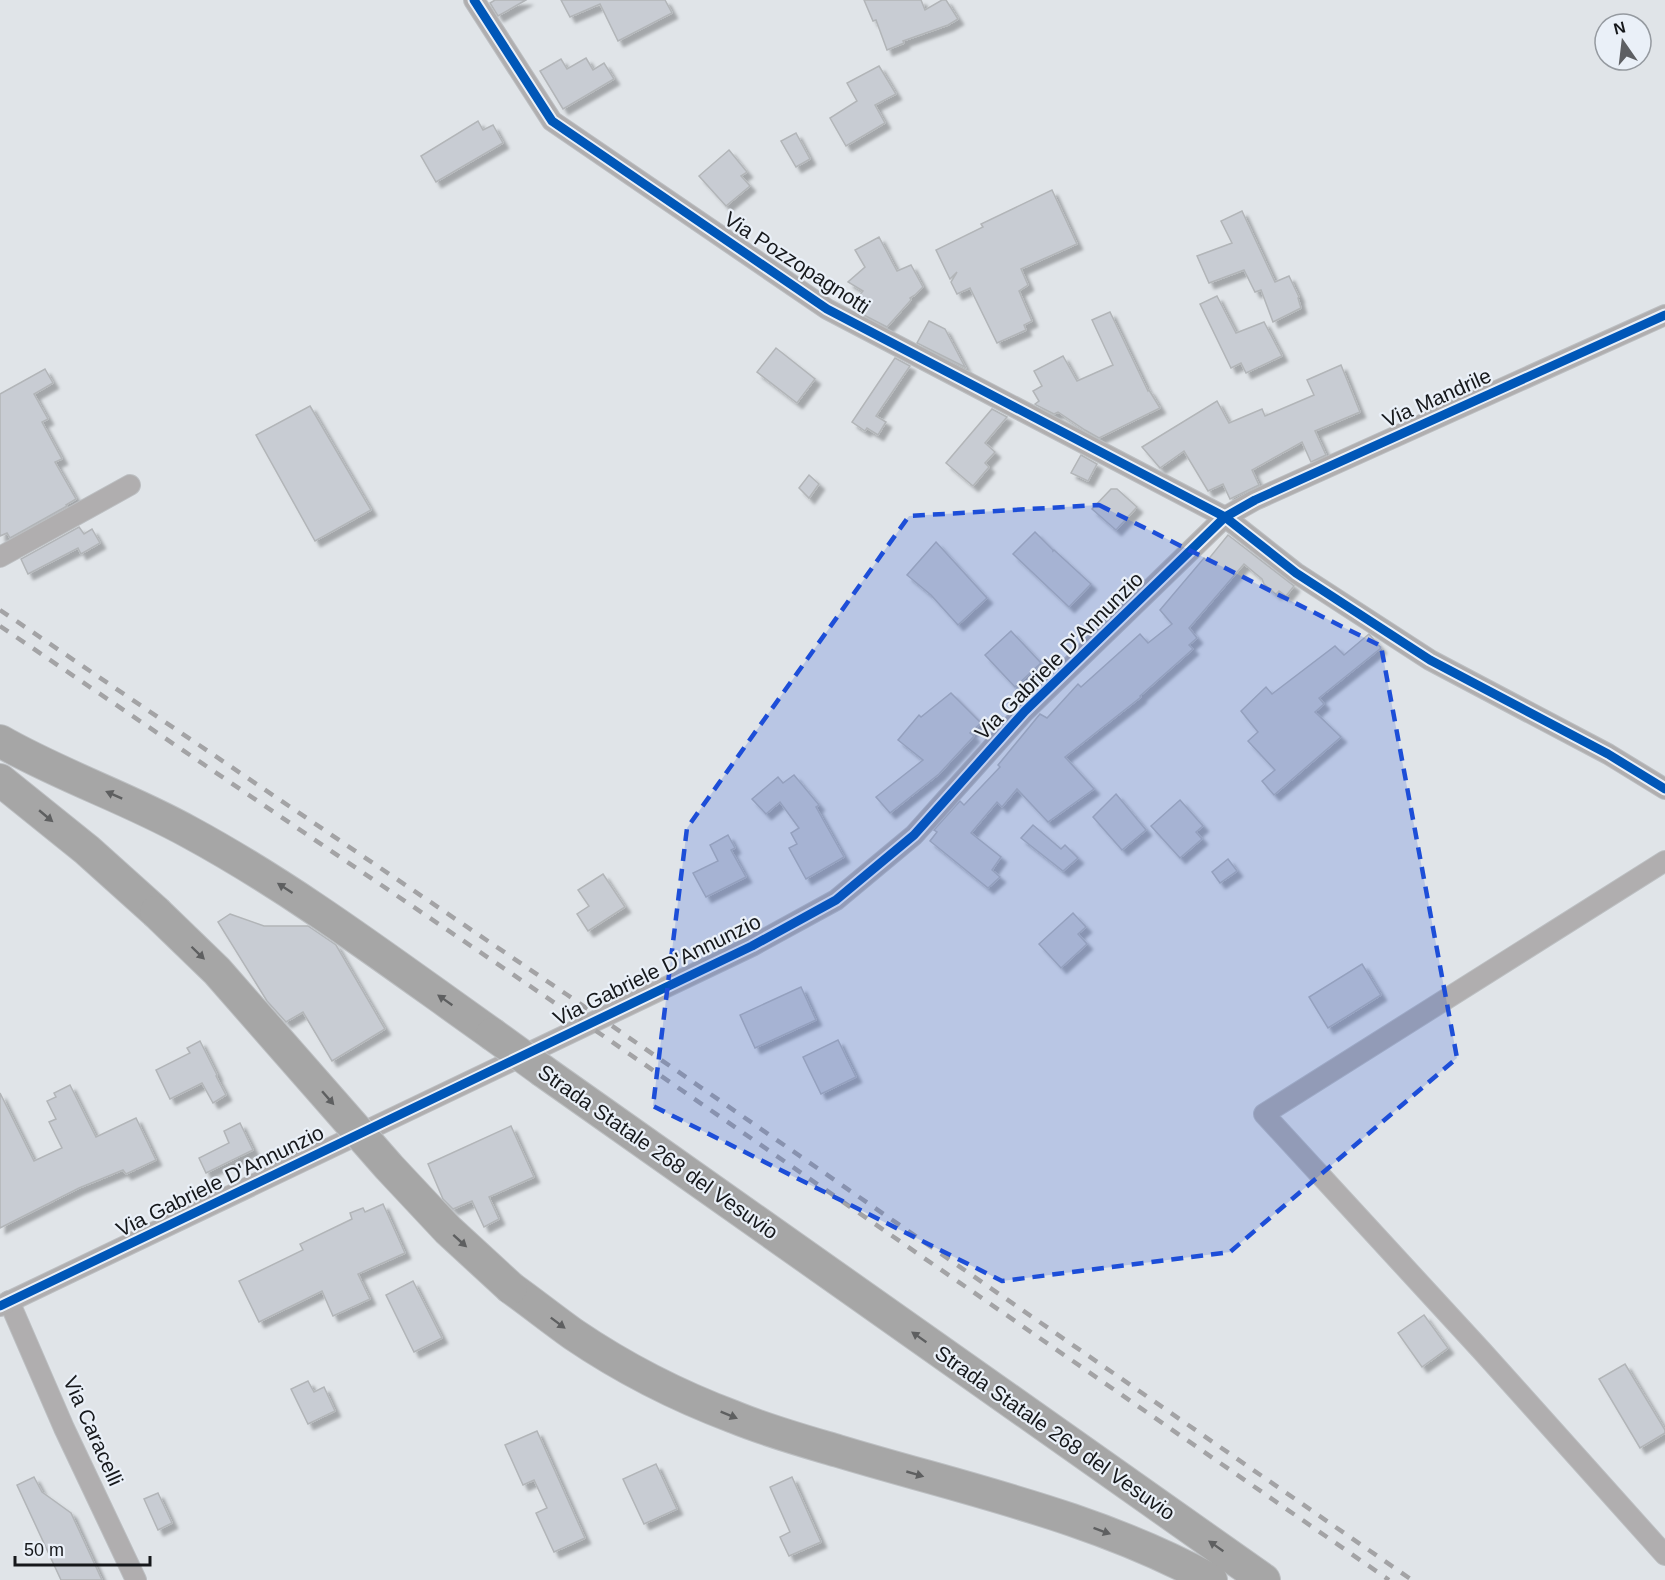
<svg xmlns="http://www.w3.org/2000/svg" width="1665" height="1580" viewBox="0 0 1665 1580" font-family="Arial,sans-serif">
  <style>
    .building { fill: #c8ccd3; stroke: #b2b5b8; stroke-width: 1.5; filter: url(#shadow) }
    .lines { fill: none; stroke-linecap: round; stroke-linejoin: round }
    .minor-casing { stroke: #bcbfc2; stroke-width: 22 }
    .trunk-casing { stroke: #bcbfc2; stroke-width: 34 }
    .minor { stroke: #b0aeaf; stroke-width: 20 }
    .trunk { stroke: #a6a6a6; stroke-width: 32 }
    .rail { stroke: #a3a3a5; stroke-width: 4.5; stroke-dasharray: 10 10; stroke-linecap: butt }
    .trunk-bridge-casing { stroke: #bcbfc2; stroke-width: 34; stroke-linecap: butt }
    .trunk-bridge { stroke: #a6a6a6; stroke-width: 32 }
    .cycleway-casing { stroke: #eaf0f8; stroke-width: 13 }
    .cycleway { stroke: #0057b8; stroke-width: 9 }
    .oneway { fill: #5e5f60 }
    .marked { fill: #1d4ed8; fill-opacity: 0.2; stroke: #1d4ed8; stroke-width: 4.5; stroke-dasharray: 12 8; stroke-linejoin: round }
    .labels { text-anchor: middle; stroke-width: 4.5; stroke-linejoin: round; paint-order: stroke }
    .street-label { font-size: 21px; fill: #16181b; stroke: #eaf0f8 }
  </style>
  <defs>
    <filter id="shadow"><feDropShadow dx="5.5" dy="5.5" stdDeviation="1.5" flood-color="#0004"/></filter>
  </defs>
  <rect width="100%" height="100%" fill="#e0e4e8"/>
  <!-- building -->
  <g class="building">
    <path d="M495,0H526L498,16L490,3Z"/>
    <path d="M561,0H665L672,13L618,41L600,4L570,17Z"/>
    <path d="M864,0H921L925,10L942,0H946L958,19L948,25L903,41L904,43L887,50L876,20L873,21Z"/>
    <path d="M586,58L593,70L604,63L614,79L563,109L540,71L561,59L567,69Z"/>
    <path d="M879,66L896,94L875,105L885,123L846,146L830,118L857,101L847,83Z"/>
    <path d="M478,121L483,130L493,125L503,143L436,182L421,156Z"/>
    <path d="M796,133L810,159L796,167L781,141Z"/>
    <path d="M729,150L747,172L741,176L750,186L726,206L699,176Z"/>
    <path d="M1052,190L1077,244L1021,269L1028,285L1019,291L1032,321L1024,325L1026,330L997,343L970,288L957,294L951,282L957,272L950,279L936,250L983,227L981,224Z"/>
    <path d="M1242,211L1275,282L1289,276L1299,297L1298,298L1301,308L1273,322L1261,290L1255,292L1244,270L1209,283L1197,256L1232,243L1221,221Z"/>
    <path d="M879,237L897,271L911,265L923,287L915,295L910,298L911,300L887,327L858,312L851,305L863,291L848,282L865,267L855,250Z"/>
    <path d="M1217,296L1236,333L1264,322L1282,356L1246,373L1241,363L1231,368L1200,304Z"/>
    <path d="M1110,312L1148,391L1149,390L1160,408L1099,438L1085,430L1058,412L1054,414L1036,405L1035,404L1039,401L1033,391L1042,386L1034,371L1063,356L1077,381L1113,365L1092,320Z"/>
    <path d="M929,321L945,329L965,367L917,343Z"/>
    <path d="M776,348L815,379L797,403L757,372Z"/>
    <path d="M895,358L910,366L876,416L886,422L878,435L867,428L865,431L852,422Z"/>
    <path d="M1341,365L1360,412L1315,431L1326,455L1311,462L1302,442L1252,470L1259,485L1230,499L1223,484L1208,491L1184,451L1160,468L1142,447L1217,401L1229,423L1262,409L1265,416L1314,395L1307,380Z"/>
    <path d="M45,369L53,383L34,394L48,419L42,422L62,459L55,462L76,499L66,505L67,506L10,538L7,533L0,536V394Z"/>
    <path d="M310,406L371,510L315,541L256,435Z"/>
    <path d="M992,409L1007,417L985,443L995,452L985,463L989,467L973,486L946,463Z"/>
    <path d="M1081,455L1097,464L1088,481L1071,473Z"/>
    <path d="M809,475L819,484L809,498L799,488Z"/>
    <path d="M1111,489H1117L1137,507L1116,530L1092,509Z"/>
    <path d="M79,527L84,534L92,529L100,543L81,554L78,548L28,574L21,559Z"/>
    <path d="M1035,532L1053,550V551L1054,550L1091,584L1069,607L1013,554Z"/>
    <path d="M1228,535L1294,586L1286,596L1279,591L1276,594L1264,584L1262,579L1244,564L1189,628L1197,638L1189,645L1193,649L1140,696L1141,697L1065,757L1094,789L1048,822L1017,789L1002,807L997,802L971,833L1001,857L992,870L1000,877L988,888L930,841L937,832L934,830L960,801L964,805L1000,767L998,765L1040,714L1047,718L1078,684L1081,687L1140,634L1148,643L1172,624L1160,610L1204,558L1207,561Z"/>
    <path d="M936,542L987,598L958,625L931,595L907,575Z"/>
    <path d="M1011,631L1041,663L1015,687L985,655Z"/>
    <path d="M1369,634L1381,648L1319,698L1324,704L1315,712L1341,737L1274,795L1262,781L1275,770L1248,741L1258,732L1241,711L1266,687L1272,694L1335,646L1344,655Z"/>
    <path d="M951,693L981,723L970,733L974,736L939,774L890,813L876,797L923,760L898,740L919,715L921,717Z"/>
    <path d="M794,775L819,805L816,807L844,857L806,879L789,848L797,844L791,833L799,828L780,802L766,814L752,799L778,777L783,783Z"/>
    <path d="M1116,794L1146,830L1122,850L1093,817Z"/>
    <path d="M1180,800L1203,826L1196,832L1202,839L1180,858L1151,826Z"/>
    <path d="M1033,825L1061,849L1065,845L1078,858L1063,871L1021,838Z"/>
    <path d="M728,835L735,848L731,850L746,877L706,897L693,873L718,861L710,845Z"/>
    <path d="M1228,859L1237,871L1220,883L1212,872Z"/>
    <path d="M603,874L625,907L588,931L577,914L589,906L578,890Z"/>
    <path d="M1073,913L1086,927L1078,934L1087,944L1061,968L1039,944Z"/>
    <path d="M230,914L264,926H308L336,945L385,1029L332,1061L303,1012L286,1022L267,1001L218,922Z"/>
    <path d="M1362,964L1381,995L1328,1028L1309,997Z"/>
    <path d="M801,987L816,1020L755,1048L740,1015Z"/>
    <path d="M838,1040L856,1077L821,1094L803,1057Z"/>
    <path d="M200,1041L217,1075L216,1076L226,1095L213,1103L202,1083L170,1099L156,1070L190,1053L187,1048Z"/>
    <path d="M70,1085L96,1137L136,1118L156,1160L126,1174L123,1170L79,1188L0,1228V1093L34,1161L62,1148L49,1122L56,1119L47,1101L56,1097L54,1093Z"/>
    <path d="M240,1123L253,1150L206,1173L199,1158L229,1143L224,1131Z"/>
    <path d="M511,1126L534,1177L489,1197L499,1219L484,1227L472,1201L453,1209L443,1199L428,1164Z"/>
    <path d="M383,1204L405,1253L358,1274L370,1299L333,1316L322,1291L259,1322L239,1281L303,1250L300,1244L352,1219L350,1213L363,1208L365,1212Z"/>
    <path d="M413,1281L442,1338L414,1352L386,1295Z"/>
    <path d="M1424,1315L1448,1348L1422,1367L1398,1333Z"/>
    <path d="M1625,1364L1665,1430V1433L1640,1448L1599,1379Z"/>
    <path d="M308,1381L314,1392L324,1387L335,1411L308,1424L291,1389Z"/>
    <path d="M537,1431L585,1538L554,1552L536,1513L547,1508L534,1480L523,1485L505,1445Z"/>
    <path d="M656,1464L677,1509L644,1524L623,1479Z"/>
    <path d="M34,1477L42,1492L71,1513L102,1580H61L17,1485Z"/>
    <path d="M792,1477L821,1542L789,1556L780,1537L790,1532L770,1487Z"/>
    <path d="M158,1493L172,1523L158,1530L144,1499Z"/>
  </g>
  <g class="lines">
    <!-- minor casing -->
    <g class="minor-casing">
      <g id="minor">
        <path d="M474,0L552,121L827,309L1225,517L1296,573L1430,660L1608,754L1665,789"/>
        <path d="M0,557L130,485"/>
        <path d="M1665,861L1264,1114L1482,1351L1665,1555"/>
        <path d="M9,1301L64,1428L136,1580"/>
        <path d="M0,1306L752,946L836,900L914,835L1025,711L1225,517L1255,500L1665,315"/>
      </g>
    </g>
    <!-- trunk casing -->
    <g class="trunk-casing">
      <g id="trunk">
        <path d="M0,741C61,776 128,798 189,832C296,890 393,964 492,1034"/>
        <path d="M0,780L87,850L156,912"/>
        <path d="M543,1071L1264,1580"/>
        <path d="M511,1288C532,1303 552,1319 573,1334C623,1368 678,1396 734,1417C768,1431 804,1441 838,1451C964,1489 1095,1516 1211,1580"/>
      </g>
    </g>
    <!-- minor -->
    <use href="#minor" class="minor"/>
    <!-- trunk -->
    <use href="#trunk" class="trunk"/>
    <!-- rail -->
    <g class="rail">
      <path d="M0,610L566,994L1412,1580"/>
      <path d="M0,626L602,1035L1389,1580"/>
    </g>
    <!-- trunk-bridge casing -->
    <g class="trunk-bridge-casing">
      <g id="trunk-bridge">
        <path d="M156,912L217,971L389,1167L448,1230L511,1288"/>
        <path d="M492,1034L543,1071"/>
      </g>
    </g>
    <!-- trunk-bridge -->
    <use href="#trunk-bridge" class="trunk-bridge"/>
    <!-- cycleway casing -->
    <g class="cycleway-casing">
      <g id="cycleway">
        <path d="M474,0L552,121L827,309L1225,517L1296,573L1430,660L1608,754L1665,789"/>
        <path d="M0,1306L752,946L836,900L914,835L1025,711L1225,517L1255,500L1665,315"/>
      </g>
    </g>
    <!-- cycleway -->
    <use href="#cycleway" class="cycleway"/>
  </g>
  <!-- one-way arrows -->
  <defs><path id="oneway-solid" d="M-6-.8H1V-3.2L6.5 0L1 3.2V.8H-6Z" transform="scale(1.5)"/></defs>
  <g class="oneway">
    <use href="#oneway-solid" transform="translate(114 795) rotate(-156)"/>
    <use href="#oneway-solid" transform="translate(46 816) rotate(40)"/>
    <use href="#oneway-solid" transform="translate(285 888) rotate(-147)"/>
    <use href="#oneway-solid" transform="translate(198 953) rotate(44)"/>
    <use href="#oneway-solid" transform="translate(445 1000) rotate(-145)"/>
    <use href="#oneway-solid" transform="translate(328 1098) rotate(49)"/>
    <use href="#oneway-solid" transform="translate(460 1241) rotate(42)"/>
    <use href="#oneway-solid" transform="translate(558 1323) rotate(37)"/>
    <use href="#oneway-solid" transform="translate(919 1337) rotate(-145)"/>
    <use href="#oneway-solid" transform="translate(729 1415) rotate(22)"/>
    <use href="#oneway-solid" transform="translate(915 1474) rotate(16)"/>
    <use href="#oneway-solid" transform="translate(1102 1531) rotate(20)"/>
    <use href="#oneway-solid" transform="translate(1216 1546) rotate(-145)"/>
  </g>
  <!-- marked area -->
  <path class="marked" d="M1099,505L1381,646L1457,1058L1230,1252L1002,1281L653,1106L687,828L909,516Z"/>
  <g class="labels">
    <!-- street labels -->
    <g class="street-label">
      <text transform="translate(797 263) rotate(33)" y="7">Via Pozzopagnotti</text>
      <text transform="translate(1437 398) rotate(-24)" y="7">Via Mandrile</text>
      <text transform="translate(1059 656) rotate(-45)" y="7">Via Gabriele D'Annunzio</text>
      <text transform="translate(657 970) rotate(-26)" y="7">Via Gabriele D'Annunzio</text>
      <text transform="translate(658 1152) rotate(35)" y="7">Strada Statale 268 del Vesuvio</text>
      <text transform="translate(220 1181) rotate(-26)" y="7">Via Gabriele D'Annunzio</text>
      <text transform="translate(93 1431) rotate(66)" y="7">Via Caracelli</text>
      <text transform="translate(1055 1433) rotate(35)" y="7">Strada Statale 268 del Vesuvio</text>
    </g>
  </g>
  <!-- north arrow -->
  <g transform="translate(1623 42) rotate(346)"><circle r="28" fill="#eaf0f8" stroke="#959aa0" stroke-width="1.5"/>
  <path d="M0-4.5L10 22L0 15L-10 22Z" fill="#5d5f63"/>
  <text y="-9" font-size="16" font-weight="bold" text-anchor="middle" fill="#16181b">N</text>
  </g>
  <!-- scale -->
  <path d="M15 1556v9h135v-9" fill="none" stroke="#16181b" stroke-width="3"/>
  <text x="24" y="1556" font-size="18" fill="#16181b" stroke="#eaf0f8" stroke-width="4.5" paint-order="stroke">50 m</text>
</svg>
